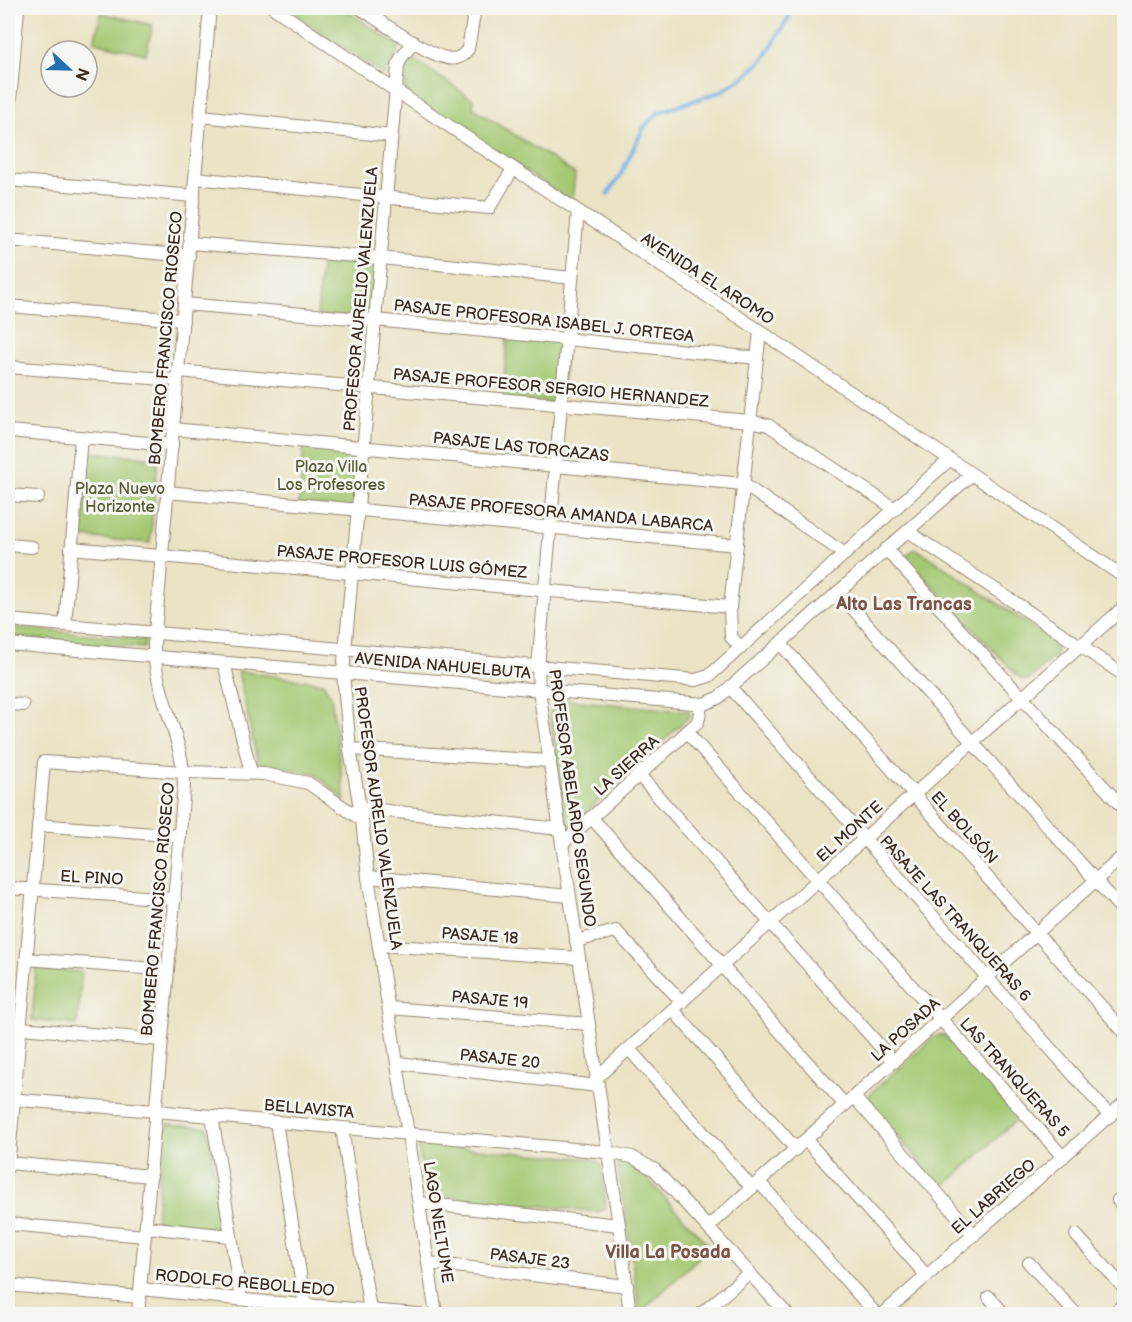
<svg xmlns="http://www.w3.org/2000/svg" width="1132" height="1322" viewBox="0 0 1132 1322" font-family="'Balsamiq Sans',sans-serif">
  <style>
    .green { fill: #a5c973; stroke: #707a48; stroke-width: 1.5 }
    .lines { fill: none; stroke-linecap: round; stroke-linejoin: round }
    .stream { stroke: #70aee2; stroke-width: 4 }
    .minor-casing { stroke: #928671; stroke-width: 14 }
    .minor { stroke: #fff; stroke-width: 12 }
    .labels { text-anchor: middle; stroke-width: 6; stroke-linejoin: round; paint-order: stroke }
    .street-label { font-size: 16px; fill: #3b2a1e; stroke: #f6f6f2 }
    .park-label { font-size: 16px; fill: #5b5a38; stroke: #f6f6f2 }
    .neighbourhood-label { font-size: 18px; font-weight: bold; fill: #7b5447; stroke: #f6f6f2 }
  </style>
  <rect width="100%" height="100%" fill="#f6f6f2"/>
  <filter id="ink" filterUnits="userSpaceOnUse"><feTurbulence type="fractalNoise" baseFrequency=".0167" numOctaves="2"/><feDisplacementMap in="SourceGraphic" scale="12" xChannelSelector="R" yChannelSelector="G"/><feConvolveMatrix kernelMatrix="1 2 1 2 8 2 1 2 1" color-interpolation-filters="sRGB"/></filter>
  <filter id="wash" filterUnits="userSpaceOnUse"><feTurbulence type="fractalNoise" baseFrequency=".008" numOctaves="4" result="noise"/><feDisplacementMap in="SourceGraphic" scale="24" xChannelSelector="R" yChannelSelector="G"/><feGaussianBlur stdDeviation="1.35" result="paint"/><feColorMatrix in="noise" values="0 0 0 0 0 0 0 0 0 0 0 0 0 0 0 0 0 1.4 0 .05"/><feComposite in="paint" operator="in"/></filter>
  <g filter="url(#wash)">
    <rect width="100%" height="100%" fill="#eae3c4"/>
    <!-- green -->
    <g class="green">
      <path d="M285,8H343L400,47L384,75Z"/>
      <path d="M101,13L153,25L146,54L94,42Z"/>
      <path d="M409,56L474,100L473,108L575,174L572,202L405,91Z"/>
      <path d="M322,253L381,258L375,320L317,315Z"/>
      <path d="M508,333L567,339L561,404L502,399Z"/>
      <path d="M304,442L363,447L357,509L299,504Z"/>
      <path d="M89,452L158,458L150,543L82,537Z"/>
      <path d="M915,549L925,554L1053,641L1057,654L1029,680L1020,678L905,557Z"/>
      <path d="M8,627L145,639L144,648L8,637Z"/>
      <path d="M238,671L323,683L331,696L345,801L315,773L258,764Z"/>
      <path d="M557,699L688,711L691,715L567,830L550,713Z"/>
      <path d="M36,969L82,972L77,1025L32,1020Z"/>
      <path d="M941,1035L946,1037L1018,1118L943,1188L870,1105L868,1100L870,1094L935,1036Z"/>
      <path d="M168,1124L207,1127L222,1219L221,1229L156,1221L162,1137Z"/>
      <path d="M418,1144L593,1159L602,1165L606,1209L597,1212L426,1194Z"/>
      <path d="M617,1160L627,1162L643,1174L710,1247L640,1313Z"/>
    </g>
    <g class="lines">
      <!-- stream -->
      <path class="stream" d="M608,194L620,176L644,127L659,112L720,92L748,74L765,57L790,15V8"/>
    </g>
  </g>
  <g filter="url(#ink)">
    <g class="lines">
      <!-- minor casing -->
      <g class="minor-casing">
        <g id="minor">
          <path d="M274,8L396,91L760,331L1124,577"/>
          <path d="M360,8C378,19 439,65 457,58C461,57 465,53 468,49L475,8"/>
          <path d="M414,42L401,58L398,66L343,673L350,749L362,820L368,877L436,1314"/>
          <path d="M201,116L392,136"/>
          <path d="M8,126L18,8"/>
          <path d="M195,178L489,208L513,169"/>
          <path d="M8,180L194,196"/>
          <path d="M578,212L538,667L539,690L619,1225L630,1314"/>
          <path d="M8,240L189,256"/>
          <path d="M190,243L381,258L572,278"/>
          <path d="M184,304L375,320L757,358"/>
          <path d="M8,306L183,320"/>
          <path d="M8,367L177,380"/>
          <path d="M178,371L750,421L768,425L895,509"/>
          <path d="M173,429L743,484L845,554"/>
          <path d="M8,431L172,445"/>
          <path d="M167,492L737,545"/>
          <path d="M8,495L38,497"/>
          <path d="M907,531L1124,675"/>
          <path d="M8,545L32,547"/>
          <path d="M71,548L730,607"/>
          <path d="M886,549L1124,809"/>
          <path d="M838,592L1124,912"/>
          <path d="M8,620L696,680L709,676L949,460"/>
          <path d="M65,625L81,437"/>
          <path d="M780,643L1124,1032"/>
          <path d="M8,644L704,704L718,698L971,475"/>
          <path d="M741,648L731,637L730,607L760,331"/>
          <path d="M224,663L251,773"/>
          <path d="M730,687L1110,1116"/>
          <path d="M8,704L23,705"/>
          <path d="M687,732L1063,1157"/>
          <path d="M350,749L550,761"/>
          <path d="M639,775L894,1062"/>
          <path d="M359,808L560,829"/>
          <path d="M591,817L723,966"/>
          <path d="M38,825L180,836"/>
          <path d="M562,844L697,723L699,718L701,704"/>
          <path d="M368,877L569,896"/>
          <path d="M8,888L175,899"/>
          <path d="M576,941L616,931L682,1002"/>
          <path d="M379,945L579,958"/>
          <path d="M26,959L168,970"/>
          <path d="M722,966L845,1105"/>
          <path d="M389,1008L589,1024"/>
          <path d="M673,1010L796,1149"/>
          <path d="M20,1028L162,1040"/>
          <path d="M629,1049L752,1188"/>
          <path d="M398,1063L598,1086"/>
          <path d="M596,1078L1124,607"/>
          <path d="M854,1097L974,1235"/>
          <path d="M8,1099L156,1111L607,1152L632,1157L655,1170L787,1314"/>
          <path d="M212,1116L241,1299"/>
          <path d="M276,1122L305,1305"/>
          <path d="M342,1128L370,1311"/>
          <path d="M806,1140L927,1276"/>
          <path d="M8,1163L151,1176"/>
          <path d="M8,1167L44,762L184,772L264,774L308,783L362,820"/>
          <path d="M759,1182L876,1314"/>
          <path d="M1118,1200L1124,1208"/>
          <path d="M420,1203L619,1225"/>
          <path d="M8,1224L145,1236"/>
          <path d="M146,1227L230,1236"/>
          <path d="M708,1227L1124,855"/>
          <path d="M1076,1235L1124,1288"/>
          <path d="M429,1263L627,1286"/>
          <path d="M1029,1263L1076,1314"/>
          <path d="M8,1285L140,1297"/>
          <path d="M141,1289L266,1302L418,1314"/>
          <path d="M989,1297L1004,1314"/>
          <path d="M138,1314L184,786C184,738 154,693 154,645L210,8"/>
          <path d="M701,1314L749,1273"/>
          <path d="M883,1314L1124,1103"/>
          <path d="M1113,1314L1124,1304"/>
        </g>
      </g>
      <!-- minor -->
      <use href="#minor" class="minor"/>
    </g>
  </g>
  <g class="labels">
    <!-- street labels -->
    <g class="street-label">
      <text transform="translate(708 278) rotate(33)" y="6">AVENIDA EL AROMO</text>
      <text transform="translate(360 299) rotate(-85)" y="6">PROFESOR AURELIO VALENZUELA</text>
      <text transform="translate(544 320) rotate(6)" y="6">PASAJE PROFESORA ISABEL J. ORTEGA</text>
      <text transform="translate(165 338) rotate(-85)" y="6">BOMBERO FRANCISCO RIOSECO</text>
      <text transform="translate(551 387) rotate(5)" y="6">PASAJE PROFESOR SERGIO HERNANDEZ</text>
      <text transform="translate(521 446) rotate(6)" y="6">PASAJE LAS TORCAZAS</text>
      <text transform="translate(561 512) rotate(5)" y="6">PASAJE PROFESORA AMANDA LABARCA</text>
      <text transform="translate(402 561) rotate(5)" y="6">PASAJE PROFESOR LUIS GÓMEZ</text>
      <text transform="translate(443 665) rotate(5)" y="6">AVENIDA NAHUELBUTA</text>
      <text transform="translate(626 765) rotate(-42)" y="6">LA SIERRA</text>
      <text transform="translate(573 798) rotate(82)" y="6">PROFESOR ABELARDO SEGUNDO</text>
      <text transform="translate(379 818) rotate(82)" y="6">PROFESOR AURELIO VALENZUELA</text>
      <text transform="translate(965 827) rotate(48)" y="6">EL BOLSÓN</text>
      <text transform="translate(849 831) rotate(-42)" y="6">EL MONTE</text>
      <text transform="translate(92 877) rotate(3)" y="6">EL PINO</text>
      <text transform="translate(157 909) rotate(-85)" y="6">BOMBERO FRANCISCO RIOSECO</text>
      <text transform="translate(956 918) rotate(48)" y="6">PASAJE LAS TRANQUERAS 6</text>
      <text transform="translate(480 935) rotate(4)" y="6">PASAJE 18</text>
      <text transform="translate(490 999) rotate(5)" y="6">PASAJE 19</text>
      <text transform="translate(905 1029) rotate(-42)" y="6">LA POSADA</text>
      <text transform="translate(500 1058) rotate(6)" y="6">PASAJE 20</text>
      <text transform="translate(1015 1077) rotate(48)" y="6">LAS TRANQUERAS 5</text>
      <text transform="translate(309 1108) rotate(5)" y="6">BELLAVISTA</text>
      <text transform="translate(993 1196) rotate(-41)" y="6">EL LABRIEGO</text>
      <text transform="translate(439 1222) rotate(81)" y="6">LAGO NELTUME</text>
      <text transform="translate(530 1258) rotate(7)" y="6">PASAJE 23</text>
      <text transform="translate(245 1282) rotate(5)" y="6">RODOLFO REBOLLEDO</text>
    </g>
    <!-- park labels -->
    <g class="park-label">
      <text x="331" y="472">Plaza Villa<tspan x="331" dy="18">Los Profesores</tspan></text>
      <text x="120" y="494">Plaza Nuevo<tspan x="120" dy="18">Horizonte</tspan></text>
    </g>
    <!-- neighbourhood labels -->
    <g class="neighbourhood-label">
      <text x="904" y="610">Alto Las Trancas</text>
      <text x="668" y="1258">Villa La Posada</text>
    </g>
  </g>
  <!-- margin -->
  <rect width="1132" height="1322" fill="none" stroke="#f6f6f2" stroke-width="30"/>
  <!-- north arrow -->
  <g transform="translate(69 69) rotate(112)"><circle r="28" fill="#f6f6f2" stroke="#aba49d" stroke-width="1.5"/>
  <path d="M0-4.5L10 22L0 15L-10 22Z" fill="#1f6fb2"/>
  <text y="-9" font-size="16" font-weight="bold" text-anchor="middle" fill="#3b2a1e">N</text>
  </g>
</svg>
